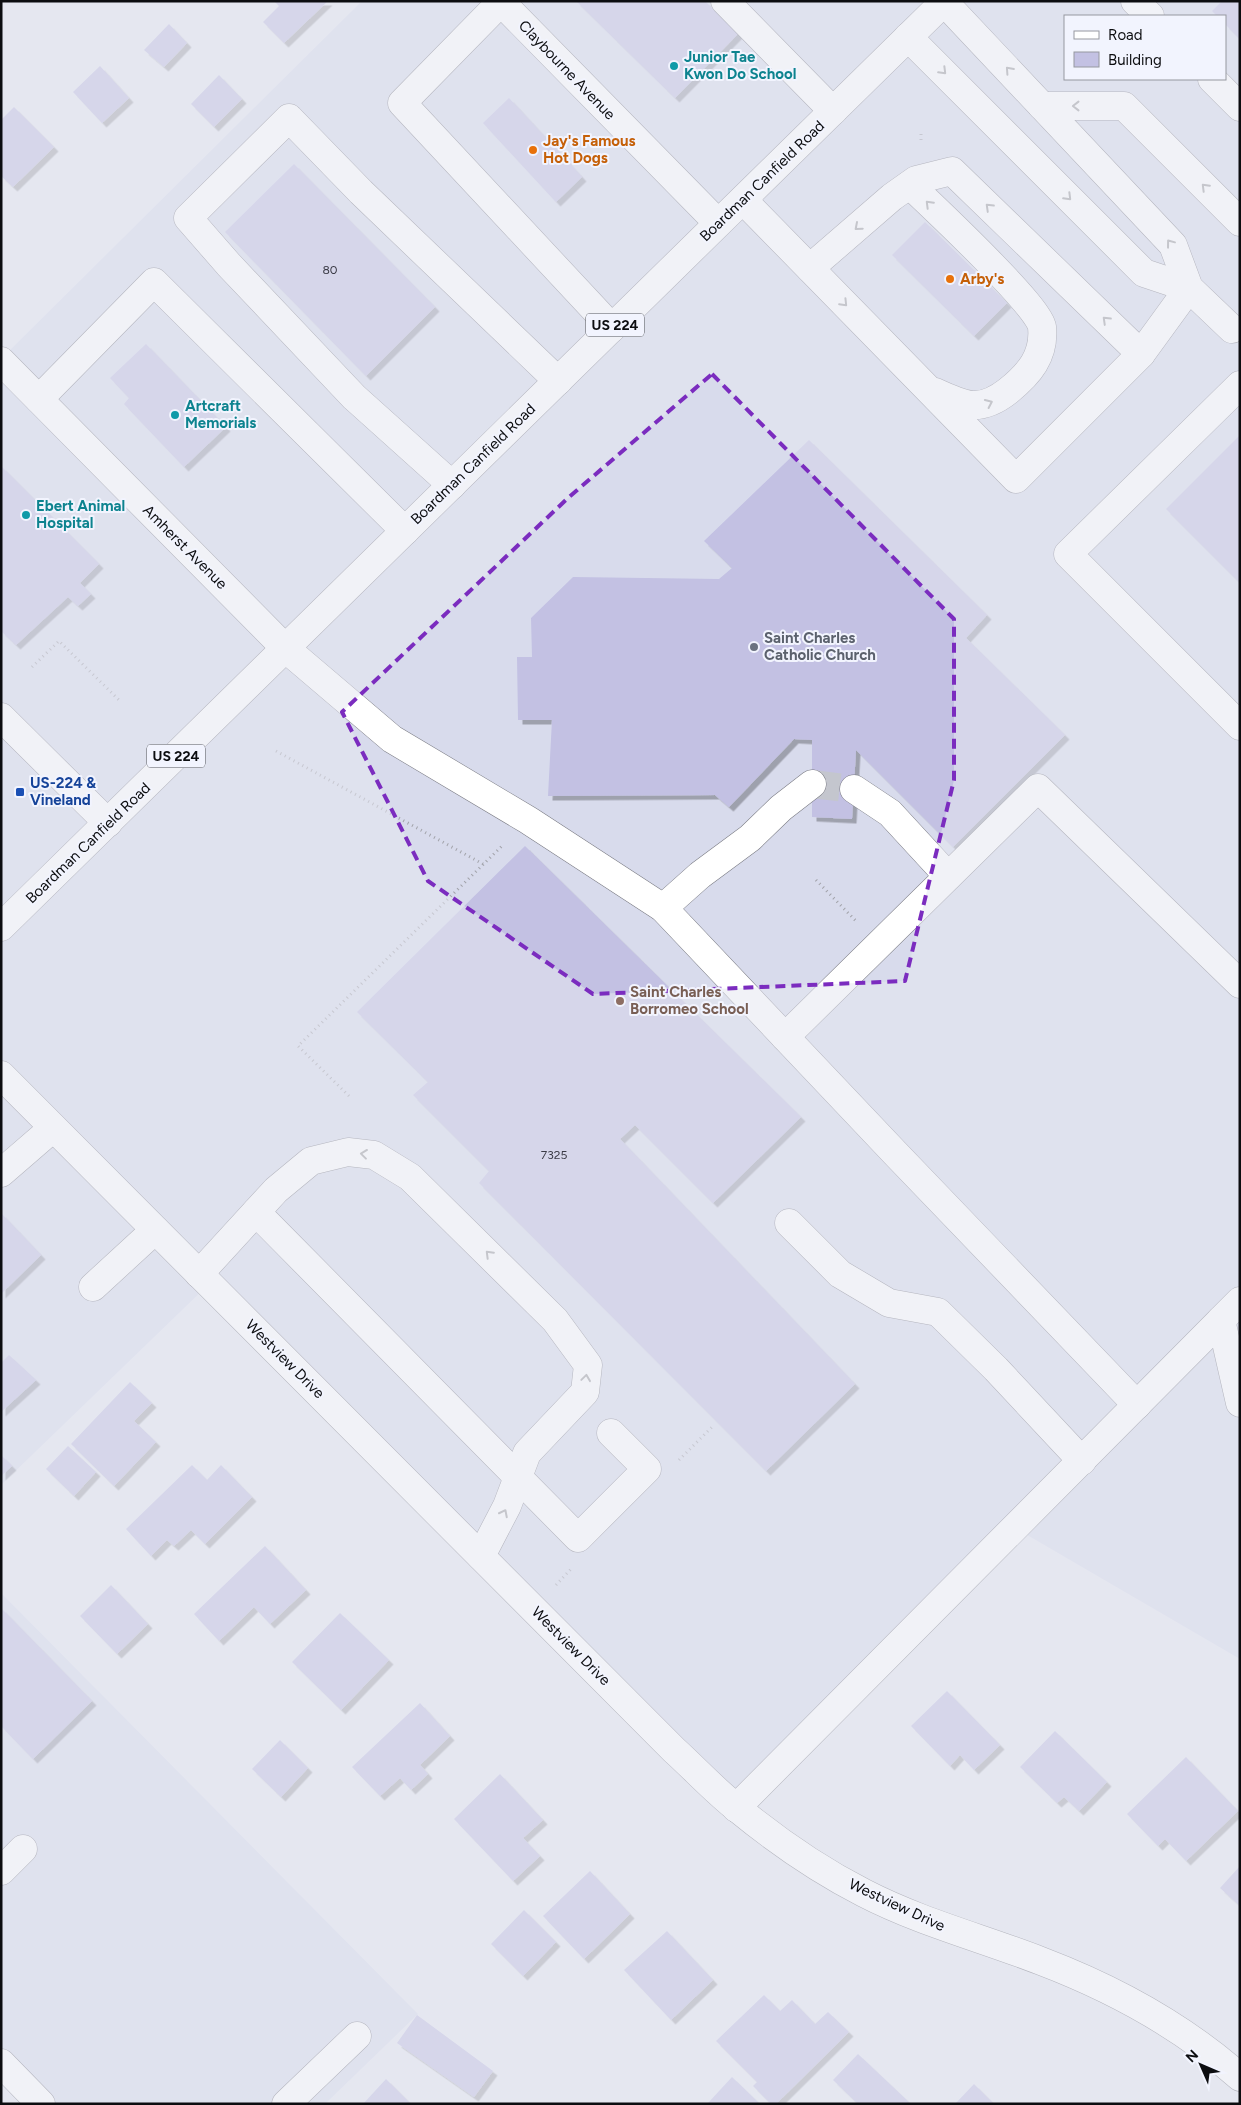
<svg xmlns="http://www.w3.org/2000/svg" width="1241" height="2105" viewBox="0 0 1241 2105" font-family="Figtree,sans-serif">
  <style>
    .built { fill: #d8dbec; fill-rule: evenodd }
    .building { fill: #c3c1e3; filter: url(#shadow) }
    .lines { fill: none; stroke-linecap: round; stroke-linejoin: round }
    .minor-tunnel { stroke: #c4c6ce; stroke-width: 28; stroke-dasharray: 28 14; stroke-linecap: butt }
    .minor-casing { stroke: #7a7b83; stroke-width: 29 }
    .major-casing { stroke: #7a7b83; stroke-width: 29 }
    .path { stroke: #a2a3aa; stroke-width: 3; stroke-dasharray: 1 4; stroke-linecap: butt }
    .minor { stroke: #fff; stroke-width: 28 }
    .major { stroke: #fff; stroke-width: 28 }
    .oneway { stroke: #9e9e9f }
    .marked { fill: none; stroke: #7b2cbf; stroke-width: 4; stroke-dasharray: 10 6; stroke-linejoin: round }
    .culture-dot { fill: #0f9aa8; stroke: #f2f4fe; stroke-width: 2 }
    .food-dot { fill: #e8710a; stroke: #f2f4fe; stroke-width: 2 }
    .worship-dot { fill: #6b7280; stroke: #f2f4fe; stroke-width: 2 }
    .transit-dot { fill: #1a4fb4; stroke: #f2f4fe; stroke-width: 2 }
    .education-dot { fill: #8d6e63; stroke: #f2f4fe; stroke-width: 2 }
    .labels { text-anchor: middle; stroke-width: 4; stroke-linejoin: round; paint-order: stroke }
    .number-label { font-size: 12px; fill: #3a3a45 }
    .shield { fill: #f2f4fe; stroke: #515257; stroke-width: 1 }
    .shield-label { font-size: 14px; font-weight: bold; fill: #0c0d10 }
    .culture-label { font-size: 15px; font-weight: bold; fill: #0d838f; stroke: #f2f4fe; text-anchor: start }
    .street-label { font-size: 15px; fill: #0c0d10; stroke: #f2f4fe }
    .food-label { font-size: 15px; font-weight: bold; fill: #c56008; stroke: #f2f4fe; text-anchor: start }
    .worship-label { font-size: 15px; font-weight: bold; fill: #5b616d; stroke: #f2f4fe; text-anchor: start }
    .transit-label { font-size: 15px; font-weight: bold; fill: #164399; stroke: #f2f4fe; text-anchor: start }
    .education-label { font-size: 15px; font-weight: bold; fill: #785e54; stroke: #f2f4fe; text-anchor: start }
  </style>
  <defs>
    <filter id="shadow"><feDropShadow dx="4.5" dy="4.5" stdDeviation="0" flood-color="#0004"/></filter>
  </defs>
  <rect width="100%" height="100%" fill="#e5e7f0"/>
  <!-- built -->
  <g class="built">
    <path d="M362,1H1240V1659L1015,1528L736,1808L209,1284L1,1485V359ZM1065,16H1225V79H1065Z"/>
    <path d="M1,1593L418,2014L325,2104H41L1,2063Z"/>
  </g>
  <!-- building -->
  <g class="building">
    <path d="M274,1H328L284,43L263,22L279,6Z"/>
    <path d="M576,1H705L738,34L675,98Z"/>
    <path d="M1222,1H1240V39L1225,24V16H1217L1212,11Z"/>
    <path d="M169,24L187,43L164,67L144,50Z"/>
    <path d="M100,66L129,98L102,123L73,92Z"/>
    <path d="M219,75L242,99L214,127L191,104Z"/>
    <path d="M509,98L582,177L556,202L483,123Z"/>
    <path d="M14,107L54,147L13,187L1,176V120Z"/>
    <path d="M294,164L435,307L366,376L225,232Z"/>
    <path d="M925,222L1007,303L974,336L892,255Z"/>
    <path d="M146,344L226,427L184,467L124,404L129,398L110,378Z"/>
    <path d="M1240,435V583L1166,509Z"/>
    <path d="M809,440L987,615L966,638L1065,735L953,847L856,750L852,819L812,817V740L794,739L729,807L715,795L548,796L552,720H518L517,657H532L531,618L573,577L719,579L732,568L704,541Z"/>
    <path d="M1,466L99,564L80,583L91,594L78,606L68,597L16,645L1,631Z"/>
    <path d="M525,846L801,1117L713,1203L635,1125L620,1139L855,1384L766,1471L479,1183L489,1171L413,1095L428,1082L357,1012Z"/>
    <path d="M1,1213L41,1255L1,1294Z"/>
    <path d="M9,1355L36,1380L1,1412V1363Z"/>
    <path d="M130,1382L152,1403L134,1421L156,1442L114,1486L71,1444Z"/>
    <path d="M68,1446L96,1472L74,1496L46,1469Z"/>
    <path d="M1,1455L12,1466L1,1476Z"/>
    <path d="M192,1465L207,1480L221,1465L252,1497L205,1544L191,1530L174,1546L167,1540L151,1556L126,1529Z"/>
    <path d="M265,1546L306,1590L270,1624L254,1607L219,1641L194,1614Z"/>
    <path d="M111,1585L148,1624L117,1654L80,1616Z"/>
    <path d="M1,1608L92,1701L33,1759L1,1726Z"/>
    <path d="M340,1613L389,1660L341,1710L292,1662Z"/>
    <path d="M947,1691L1000,1745L974,1770L960,1755L950,1766L911,1726Z"/>
    <path d="M420,1703L450,1736L420,1765L428,1774L411,1790L400,1778L380,1796L352,1767Z"/>
    <path d="M1055,1731L1107,1782L1079,1811L1064,1797L1057,1803L1020,1767Z"/>
    <path d="M280,1740L308,1768L281,1797L252,1769Z"/>
    <path d="M1186,1757L1238,1811L1186,1861L1165,1839L1158,1846L1127,1814Z"/>
    <path d="M500,1774L543,1820L523,1838L540,1856L513,1881L454,1819Z"/>
    <path d="M1240,1866V1906L1220,1888Z"/>
    <path d="M590,1871L630,1914L584,1959L543,1916Z"/>
    <path d="M524,1910L556,1942L523,1976L491,1944Z"/>
    <path d="M667,1931L713,1980L671,2020L624,1970Z"/>
    <path d="M764,1995L780,2011L792,2000L815,2024L828,2012L849,2032L776,2104H771L753,2086L757,2082L716,2041Z"/>
    <path d="M417,2015L493,2071L474,2097L397,2043Z"/>
    <path d="M858,2054L911,2104H858L833,2080Z"/>
    <path d="M732,2077L760,2104L708,2103Z"/>
    <path d="M386,2079L411,2104H363Z"/>
    <path d="M974,2084L994,2104H955Z"/>
  </g>
  <g class="lines">
    <!-- minor-tunnel -->
    <path class="minor-tunnel" d="M812,784L854,789"/>
    <!-- minor casing -->
    <g class="minor-casing">
      <g id="minor">
        <path d="M500,1L718,223"/>
        <path d="M725,1L833,111"/>
        <path d="M1135,1L1150,16"/>
        <path d="M501,2L402,103L612,328"/>
        <path d="M944,2L1173,245L1189,288L1232,329"/>
        <path d="M908,37L1144,273L1189,288"/>
        <path d="M1212,79L1240,107"/>
        <path d="M1042,106H1124L1240,222"/>
        <path d="M910,185C930,204 1040,307 1042,327C1045,356 1029,374 1008,391C980,413 965,406 935,392"/>
        <path d="M743,200L1016,479L1141,354L1189,288"/>
        <path d="M810,268L892,197L916,180L952,171L1141,354"/>
        <path d="M1,361L285,648L392,739L528,820L663,908L895,1153L1137,1405"/>
        <path d="M1240,385L1068,554L1240,726"/>
        <path d="M39,399L154,282L405,531"/>
        <path d="M452,485L354,397L229,265L188,218L289,118L361,192L558,381"/>
        <path d="M1,717L108,823"/>
        <path d="M854,789L890,813L948,876"/>
        <path d="M663,908L700,875L750,838L781,808L812,784"/>
        <path d="M785,1037L1038,788L1240,984"/>
        <path d="M1,1075L674,1750C695,1769 715,1791 738,1809C777,1841 819,1870 864,1893C920,1922 982,1938 1041,1961C1112,1988 1182,2026 1240,2077"/>
        <path d="M1,1173L53,1128"/>
        <path d="M256,1212L578,1538L647,1469L611,1433"/>
        <path d="M789,1223L840,1274L889,1303L938,1312L996,1369L1082,1461"/>
        <path d="M199,1274L276,1190L311,1161L348,1152L374,1155L410,1177L555,1320L588,1365L585,1392L527,1453L507,1506L481,1556"/>
        <path d="M93,1287L155,1230"/>
        <path d="M1221,1320L1240,1301"/>
        <path d="M736,1808L1221,1320L1240,1403"/>
        <path d="M1,1871L23,1849"/>
        <path d="M1,2063L41,2104"/>
        <path d="M286,2104L357,2036"/>
      </g>
    </g>
    <!-- major casing -->
    <g class="major-casing">
      <path id="major" d="M1,927L945,1"/>
    </g>
    <!-- path -->
    <g class="path">
      <path d="M921,134V144"/>
      <path d="M32,667L59,641L120,701"/>
      <path d="M276,751L483,864"/>
      <path d="M816,880L856,921"/>
      <path d="M349,1096L298,1046L503,845"/>
      <path d="M679,1460L712,1427"/>
      <path d="M556,1585L571,1569"/>
    </g>
    <!-- minor -->
    <use href="#minor" class="minor"/>
    <!-- major -->
    <use href="#major" class="major"/>
  </g>
  <!-- one-way arrows -->
  <defs><path id="oneway-chevron" d="M-2-3.5L2.5 0L-2 3.5" fill="none" stroke-width="1.6" stroke-linecap="round" stroke-linejoin="round" transform="scale(1.25)"/></defs>
  <g class="oneway">
    <use href="#oneway-chevron" transform="translate(1009 70) rotate(-132)"/>
    <use href="#oneway-chevron" transform="translate(943 71) rotate(45)"/>
    <use href="#oneway-chevron" transform="translate(1076 106) rotate(-180)"/>
    <use href="#oneway-chevron" transform="translate(1205 187) rotate(-135)"/>
    <use href="#oneway-chevron" transform="translate(1068 197) rotate(45)"/>
    <use href="#oneway-chevron" transform="translate(929 204) rotate(-135)"/>
    <use href="#oneway-chevron" transform="translate(989 207) rotate(-136)"/>
    <use href="#oneway-chevron" transform="translate(858 227) rotate(139)"/>
    <use href="#oneway-chevron" transform="translate(1170 243) rotate(-127)"/>
    <use href="#oneway-chevron" transform="translate(844 303) rotate(46)"/>
    <use href="#oneway-chevron" transform="translate(1106 320) rotate(-136)"/>
    <use href="#oneway-chevron" transform="translate(989 403) rotate(-25)"/>
    <use href="#oneway-chevron" transform="translate(364 1154) rotate(-173)"/>
    <use href="#oneway-chevron" transform="translate(489 1254) rotate(-135)"/>
    <use href="#oneway-chevron" transform="translate(586 1378) rotate(-82)"/>
    <use href="#oneway-chevron" transform="translate(504 1513) rotate(-63)"/>
  </g>
  <!-- marked area -->
  <path d="M0 0H1241V2105H0ZM712,374L954,619V780L905,981L593,994L428,881L342,712L568,498Z" fill="#e5e7f0" fill-opacity=".55" fill-rule="evenodd"/>
  <path class="marked" d="M712,374L954,619V780L905,981L593,994L428,881L342,712L568,498Z"/>
  <!-- markers -->
  <g class="culture-dot">
    <circle cx="674" cy="66" r="5"/>
    <circle cx="175" cy="415" r="5"/>
    <circle cx="26" cy="515" r="5"/>
  </g>
  <g class="food-dot">
    <circle cx="533" cy="150" r="5"/>
    <circle cx="950" cy="279" r="5"/>
  </g>
  <circle class="worship-dot" cx="754" cy="647" r="5"/>
  <rect class="transit-dot" x="15" y="787" width="10" height="10" rx="2.5"/>
  <circle class="education-dot" cx="620" cy="1001" r="5"/>
  <g class="labels">
    <!-- number labels -->
    <g class="number-label">
      <text x="330" y="274">80</text>
      <text x="554" y="1159">7325</text>
    </g>
    <!-- shield labels -->
    <g class="shield">
      <rect x="586" y="313.5" width="58" height="23" rx="4"/>
      <rect x="147" y="744.5" width="58" height="23" rx="4"/>
    </g>
    <g class="shield-label">
      <text x="615" y="330">US 224</text>
      <text x="176" y="761">US 224</text>
    </g>
    <!-- culture labels -->
    <g class="culture-label">
      <text x="684" y="62">Junior Tae<tspan x="684" dy="17">Kwon Do School</tspan></text>
      <text x="185" y="411">Artcraft<tspan x="185" dy="17">Memorials</tspan></text>
      <text x="36" y="511">Ebert Animal<tspan x="36" dy="17">Hospital</tspan></text>
    </g>
    <!-- street labels -->
    <g class="street-label">
      <text transform="translate(567 70) rotate(46)" y="5">Claybourne Avenue</text>
      <text transform="translate(762 181) rotate(-44)" y="5">Boardman Canfield Road</text>
      <text transform="translate(473 464) rotate(-44)" y="5">Boardman Canfield Road</text>
      <text transform="translate(185 547) rotate(45)" y="5">Amherst Avenue</text>
      <text transform="translate(88 843) rotate(-44)" y="5">Boardman Canfield Road</text>
      <text transform="translate(285 1359) rotate(45)" y="5">Westview Drive</text>
      <text transform="translate(571 1646) rotate(45)" y="5">Westview Drive</text>
      <text transform="translate(897 1905) rotate(25)" y="5">Westview Drive</text>
    </g>
    <!-- food labels -->
    <g class="food-label">
      <text x="543" y="146">Jay's Famous<tspan x="543" dy="17">Hot Dogs</tspan></text>
      <text x="960" y="284">Arby's</text>
    </g>
    <!-- worship labels -->
    <g class="worship-label">
      <text x="764" y="643">Saint Charles<tspan x="764" dy="17">Catholic Church</tspan></text>
    </g>
    <!-- transit labels -->
    <g class="transit-label">
      <text x="30" y="788">US-224 &amp;<tspan x="30" dy="17">Vineland</tspan></text>
    </g>
    <!-- education labels -->
    <g class="education-label">
      <text x="630" y="997">Saint Charles<tspan x="630" dy="17">Borromeo School</tspan></text>
    </g>
  </g>
  <!-- border -->
  <rect width="1241" height="2105" fill="none" stroke="#0c0d10" stroke-width="5"/>
  <!-- legend -->
  <rect x="1064" y="15" width="162" height="65" fill="#f2f4fe" stroke="#96989f"/>
  <rect x="1074" y="31" width="25" height="8" fill="#ffffff" stroke="#96989f"/>
  <text x="1108" y="40" font-size="15" fill="#0c0d10">Road</text>
  <rect x="1074" y="52" width="25" height="15" fill="#c3c1e3" stroke="#96989f"/>
  <text x="1108" y="65" font-size="15" fill="#0c0d10">Building</text>
  <!-- north arrow -->
  <g transform="translate(1201 2065) rotate(315)" stroke="#f2f4fe" stroke-width="4" paint-order="stroke">
  <path d="M0-4L9 19L0 12L-9 19Z" fill="#0c0d10"/>
  <text y="-8" font-size="14" font-weight="bold" text-anchor="middle" fill="#0c0d10">N</text>
  </g>
</svg>
